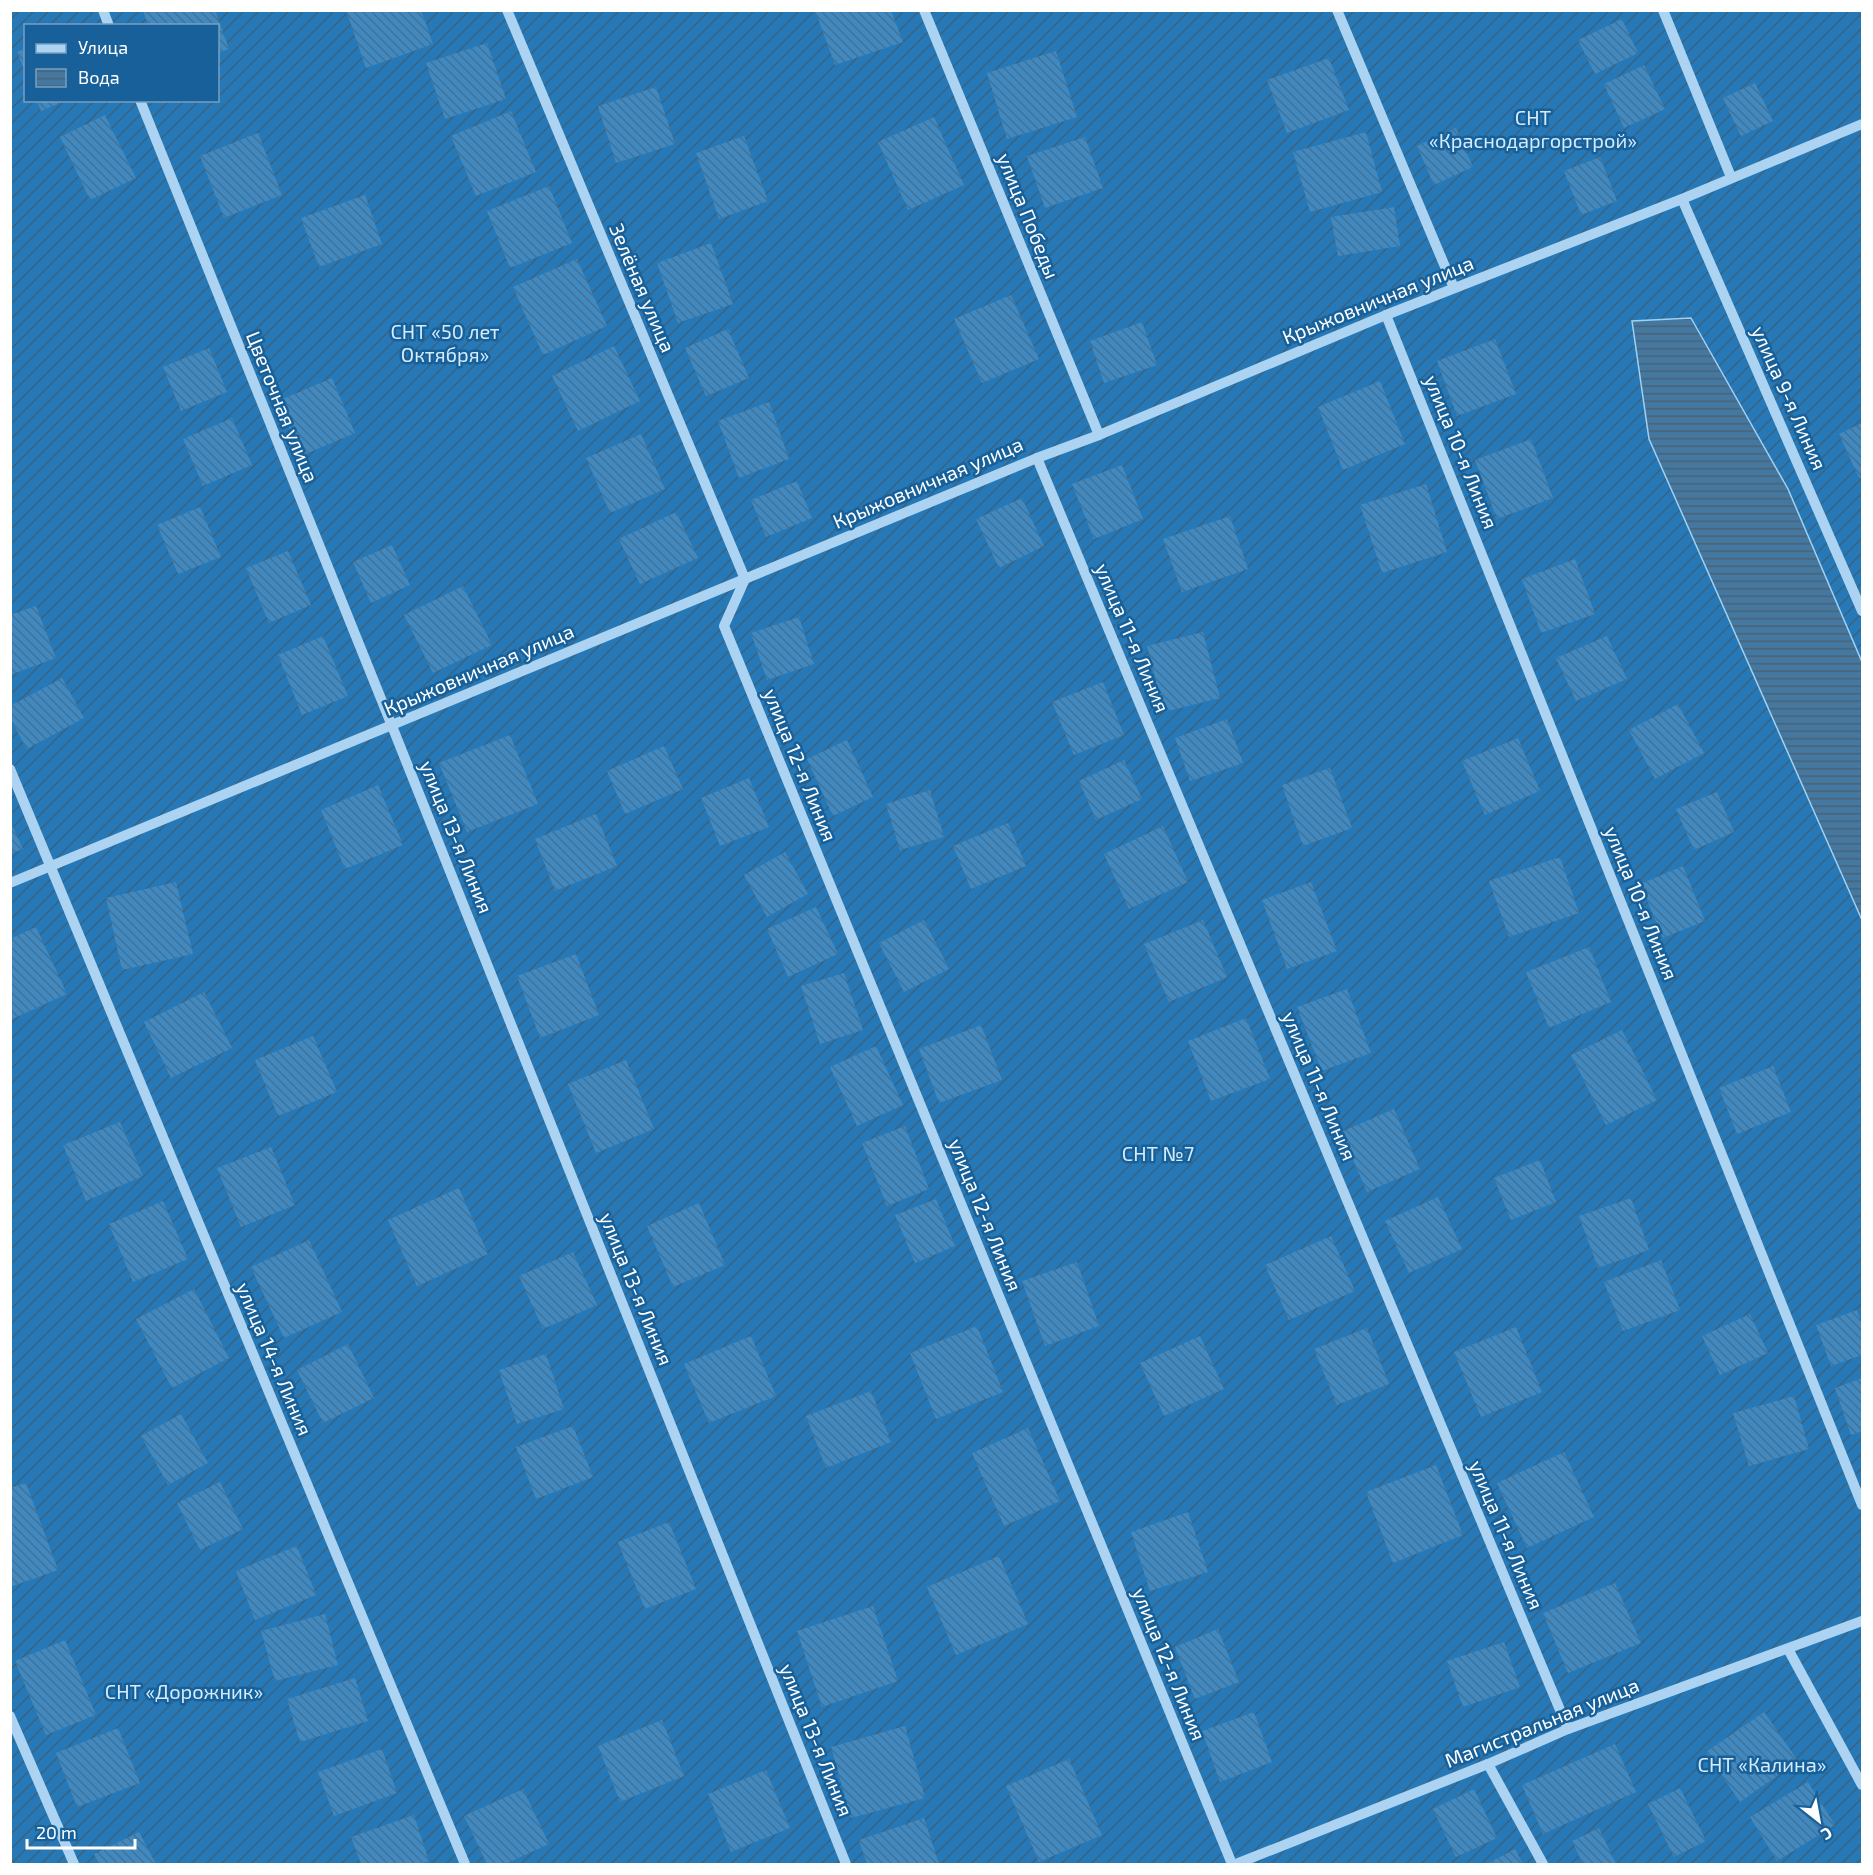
<svg xmlns="http://www.w3.org/2000/svg" width="1873" height="1875" viewBox="0 0 1873 1875" font-family="'Exo 2',sans-serif">
  <style>
    .garden { fill: url(#garden-furrows); fill-rule: evenodd }
    .water { fill: url(#water-rules); stroke: #9fd1f4; stroke-width: 1.5 }
    .building { fill: url(#building-back-hatch) }
    .lines { fill: none; stroke-linecap: round; stroke-linejoin: round }
    .minor { stroke: #acd4f2; stroke-width: 10 }
    .labels { text-anchor: middle; stroke-width: 5; stroke-linejoin: round; paint-order: stroke }
    .park-label { font-size: 20px; fill: #d4ebfc; stroke: #17609a }
    .street-label { font-size: 20px; fill: #fff; stroke: #17609a }
  </style>
  <defs>
    <pattern id="garden-furrows" width="10" height="10" patternUnits="userSpaceOnUse" patternTransform="scale(1.5)"><rect width="10" height="10" fill="#2679b6"/><path d="M-1 1l2-2M0 10L10 0M9 11l2-2" fill="none" stroke="#396281"/></pattern>
    <pattern id="water-rules" width="6" height="5" patternUnits="userSpaceOnUse" patternTransform="scale(1.5)"><rect width="6" height="5" fill="#4578a0"/><path d="M0 2.5h6" fill="none" stroke="#486276"/></pattern>
    <pattern id="building-back-hatch" width="6" height="6" patternUnits="userSpaceOnUse" patternTransform="scale(1.5)"><rect width="6" height="6" fill="#4089c1"/><path d="M-1 5l2 2M0 0l6 6M5-1l2 2" fill="none" stroke="#457192"/></pattern>
  </defs>
  <rect width="100%" height="100%" fill="#17609a"/>
  <!-- garden -->
  <path class="garden" d="M11,11H1862V1864H11ZM26,26H218V100H26Z"/>
  <!-- water -->
  <path class="water" d="M1691,318L1788,489L1862,662V920L1649,439L1632,321Z"/>
  <!-- building -->
  <g class="building">
    <path d="M143,10H215L229,49L218,53V26H148Z"/>
    <path d="M346,10H421L433,44L366,68Z"/>
    <path d="M815,10H891L903,42L835,65Z"/>
    <path d="M1622,19L1638,53L1595,74L1578,40Z"/>
    <path d="M487,43L506,99L445,119L426,63Z"/>
    <path d="M26,48V72H25L17,52Z"/>
    <path d="M1056,51L1077,117L1007,139L987,73Z"/>
    <path d="M1329,58L1349,110L1287,133L1267,80Z"/>
    <path d="M1644,65L1665,109L1624,128L1604,84Z"/>
    <path d="M1755,83L1773,121L1741,136L1723,98Z"/>
    <path d="M656,87L675,144L616,163L598,106Z"/>
    <path d="M37,101H65L41,111Z"/>
    <path d="M511,111L536,172L476,196L451,136Z"/>
    <path d="M105,115L136,178L90,200L60,137Z"/>
    <path d="M934,117L964,185L908,210L878,142Z"/>
    <path d="M1456,128L1473,167L1434,185L1417,146Z"/>
    <path d="M1366,132L1382,192L1310,212L1293,152Z"/>
    <path d="M258,133L282,195L224,218L200,156Z"/>
    <path d="M744,136L768,201L719,219L696,153Z"/>
    <path d="M1085,137L1103,188L1045,208L1027,156Z"/>
    <path d="M1600,157L1617,201L1581,215L1564,171Z"/>
    <path d="M549,186L572,243L510,268L487,211Z"/>
    <path d="M365,195L382,244L319,267L301,218Z"/>
    <path d="M1394,207L1400,246L1338,256L1331,217Z"/>
    <path d="M711,243L733,304L678,323L657,263Z"/>
    <path d="M577,259L607,326L543,355L513,287Z"/>
    <path d="M1011,295L1039,359L982,383L954,319Z"/>
    <path d="M1142,322L1157,365L1104,383L1090,341Z"/>
    <path d="M728,329L749,378L706,396L685,348Z"/>
    <path d="M1495,339L1516,394L1457,416L1437,361Z"/>
    <path d="M614,346L640,401L578,431L552,376Z"/>
    <path d="M209,348L227,392L181,411L163,367Z"/>
    <path d="M332,378L355,433L301,456L278,401Z"/>
    <path d="M1380,381L1405,444L1343,470L1318,407Z"/>
    <path d="M769,402L789,459L739,478L718,421Z"/>
    <path d="M232,418L252,465L203,486L183,439Z"/>
    <path d="M1862,423V476L1859,478L1839,434Z"/>
    <path d="M641,434L665,489L610,513L586,458Z"/>
    <path d="M1531,439L1553,498L1497,519L1475,460Z"/>
    <path d="M1122,465L1143,519L1094,539L1072,484Z"/>
    <path d="M797,481L812,518L766,537L751,500Z"/>
    <path d="M1426,484L1447,552L1382,573L1360,505Z"/>
    <path d="M1022,498L1044,546L999,568L976,519Z"/>
    <path d="M200,507L221,557L178,574L157,525Z"/>
    <path d="M676,512L698,558L640,584L619,539Z"/>
    <path d="M1230,516L1248,569L1182,592L1163,539Z"/>
    <path d="M392,545L410,585L371,603L353,562Z"/>
    <path d="M288,551L311,605L269,623L246,568Z"/>
    <path d="M1575,559L1595,614L1541,633L1522,579Z"/>
    <path d="M463,586L492,645L433,673L404,615Z"/>
    <path d="M36,606L56,658L10,675V615Z"/>
    <path d="M799,617L814,664L767,680L751,633Z"/>
    <path d="M1203,632L1220,698L1164,712L1147,646Z"/>
    <path d="M323,636L348,696L302,715L278,655Z"/>
    <path d="M1607,636L1627,679L1576,701L1556,658Z"/>
    <path d="M62,678L84,718L27,749L10,718V706Z"/>
    <path d="M1103,682L1124,735L1074,755L1052,702Z"/>
    <path d="M1678,704L1704,753L1655,779L1629,730Z"/>
    <path d="M1227,719L1243,763L1190,781L1175,738Z"/>
    <path d="M510,735L538,804L467,832L439,763Z"/>
    <path d="M1518,738L1540,791L1485,815L1462,761Z"/>
    <path d="M847,740L873,797L833,816L807,759Z"/>
    <path d="M664,746L683,789L625,814L607,771Z"/>
    <path d="M1124,760L1142,799L1096,820L1079,781Z"/>
    <path d="M1330,768L1352,828L1303,846L1282,785Z"/>
    <path d="M749,778L769,827L720,846L701,798Z"/>
    <path d="M378,785L403,845L345,869L321,810Z"/>
    <path d="M930,790L944,837L900,850L886,804Z"/>
    <path d="M1717,792L1734,832L1694,850L1676,809Z"/>
    <path d="M596,814L617,866L555,891L535,839Z"/>
    <path d="M10,821L23,849L10,854Z"/>
    <path d="M1008,823L1026,866L971,889L953,846Z"/>
    <path d="M1163,826L1188,882L1129,909L1104,854Z"/>
    <path d="M785,852L808,894L767,917L744,875Z"/>
    <path d="M1560,857L1579,913L1509,937L1489,881Z"/>
    <path d="M1683,866L1705,921L1663,938L1640,884Z"/>
    <path d="M176,882L193,954L122,970L106,898Z"/>
    <path d="M1311,882L1337,951L1287,969L1262,900Z"/>
    <path d="M816,907L838,954L788,977L767,929Z"/>
    <path d="M924,920L949,969L904,992L879,943Z"/>
    <path d="M1203,920L1227,977L1169,1002L1144,944Z"/>
    <path d="M36,927L67,994L10,1020V939Z"/>
    <path d="M1589,947L1611,1002L1549,1028L1526,972Z"/>
    <path d="M576,954L599,1015L540,1038L517,976Z"/>
    <path d="M844,973L863,1030L820,1044L801,986Z"/>
    <path d="M1347,989L1371,1053L1322,1071L1297,1007Z"/>
    <path d="M204,992L232,1048L171,1078L144,1022Z"/>
    <path d="M1246,1018L1270,1079L1211,1101L1188,1041Z"/>
    <path d="M981,1025L1002,1080L939,1103L919,1049Z"/>
    <path d="M1622,1030L1657,1100L1606,1125L1571,1055Z"/>
    <path d="M313,1036L337,1092L278,1116L255,1060Z"/>
    <path d="M876,1046L903,1105L857,1126L830,1067Z"/>
    <path d="M626,1060L654,1129L596,1153L568,1084Z"/>
    <path d="M1773,1066L1791,1112L1737,1134L1719,1088Z"/>
    <path d="M1394,1109L1420,1169L1367,1192L1341,1132Z"/>
    <path d="M120,1122L143,1176L86,1201L63,1145Z"/>
    <path d="M905,1126L929,1189L887,1206L862,1143Z"/>
    <path d="M271,1147L295,1205L241,1227L217,1168Z"/>
    <path d="M1540,1160L1556,1202L1511,1220L1494,1178Z"/>
    <path d="M459,1188L488,1254L417,1286L388,1220Z"/>
    <path d="M1438,1197L1462,1249L1409,1273L1385,1221Z"/>
    <path d="M1631,1198L1649,1250L1598,1268L1579,1216Z"/>
    <path d="M936,1199L955,1246L915,1263L895,1215Z"/>
    <path d="M163,1201L188,1259L133,1282L109,1224Z"/>
    <path d="M699,1203L725,1265L673,1287L647,1226Z"/>
    <path d="M1331,1236L1355,1291L1289,1320L1265,1265Z"/>
    <path d="M309,1240L342,1312L284,1338L251,1267Z"/>
    <path d="M573,1252L597,1305L543,1329L519,1276Z"/>
    <path d="M1661,1260L1680,1310L1623,1331L1604,1282Z"/>
    <path d="M1077,1262L1099,1326L1045,1346L1022,1281Z"/>
    <path d="M194,1289L229,1358L172,1388L136,1319Z"/>
    <path d="M1857,1310L1862,1325V1355L1831,1366L1816,1325Z"/>
    <path d="M1750,1314L1768,1353L1720,1375L1702,1336Z"/>
    <path d="M977,1326L1003,1392L936,1419L910,1353Z"/>
    <path d="M1516,1327L1542,1392L1481,1417L1454,1352Z"/>
    <path d="M1367,1328L1389,1384L1337,1405L1314,1349Z"/>
    <path d="M751,1336L776,1396L709,1423L684,1364Z"/>
    <path d="M1200,1336L1224,1389L1164,1416L1140,1363Z"/>
    <path d="M348,1344L374,1398L323,1423L297,1370Z"/>
    <path d="M546,1354L564,1409L517,1424L499,1370Z"/>
    <path d="M1862,1378V1431L1851,1435L1835,1388Z"/>
    <path d="M871,1391L891,1442L826,1468L806,1416Z"/>
    <path d="M1794,1396L1809,1449L1749,1466L1733,1413Z"/>
    <path d="M181,1414L208,1463L168,1485L141,1436Z"/>
    <path d="M573,1426L593,1477L536,1499L516,1447Z"/>
    <path d="M1028,1428L1060,1501L1004,1526L972,1453Z"/>
    <path d="M1564,1452L1594,1517L1527,1548L1497,1483Z"/>
    <path d="M1436,1465L1463,1535L1393,1563L1366,1492Z"/>
    <path d="M220,1482L243,1529L200,1550L177,1503Z"/>
    <path d="M26,1483L58,1570L10,1587V1488Z"/>
    <path d="M1188,1512L1208,1572L1150,1591L1131,1532Z"/>
    <path d="M669,1522L696,1589L645,1609L618,1542Z"/>
    <path d="M297,1546L316,1595L255,1620L236,1571Z"/>
    <path d="M999,1556L1028,1624L956,1655L927,1587Z"/>
    <path d="M1615,1583L1641,1643L1568,1673L1543,1613Z"/>
    <path d="M873,1606L898,1681L822,1707L797,1631Z"/>
    <path d="M325,1614L338,1665L275,1681L261,1631Z"/>
    <path d="M1218,1629L1239,1682L1195,1699L1175,1647Z"/>
    <path d="M65,1640L96,1715L46,1735L15,1661Z"/>
    <path d="M1504,1642L1520,1687L1463,1707L1447,1661Z"/>
    <path d="M355,1678L368,1721L300,1742L287,1699Z"/>
    <path d="M1254,1712L1272,1762L1220,1782L1202,1731Z"/>
    <path d="M1764,1712L1798,1761L1740,1802L1706,1752Z"/>
    <path d="M662,1720L684,1776L620,1802L598,1746Z"/>
    <path d="M905,1726L925,1798L851,1818L831,1747Z"/>
    <path d="M118,1728L140,1783L77,1807L56,1753Z"/>
    <path d="M1615,1744L1636,1792L1543,1834L1522,1785Z"/>
    <path d="M382,1749L397,1793L334,1816L318,1772Z"/>
    <path d="M1069,1759L1102,1835L1039,1862L1006,1786Z"/>
    <path d="M766,1770L790,1828L731,1852L708,1794Z"/>
    <path d="M1808,1782L1835,1825L1777,1861L1750,1817Z"/>
    <path d="M1680,1788L1706,1841L1674,1857L1648,1804Z"/>
    <path d="M523,1789L549,1844L505,1864H487L464,1816Z"/>
    <path d="M1474,1789L1497,1838L1456,1857L1433,1809Z"/>
    <path d="M414,1815L429,1861L420,1864H361L351,1837Z"/>
    <path d="M924,1818L939,1864H867L859,1840Z"/>
    <path d="M1599,1828L1616,1864H1583L1572,1841Z"/>
    <path d="M139,1832L156,1864H99L94,1854Z"/>
    <path d="M1515,1849L1523,1864H1487Z"/>
  </g>
  <g class="lines">
    <!-- minor -->
    <g class="minor">
      <path d="M103,10L109,26"/>
      <path d="M507,10L745,579L724,626L1232,1864"/>
      <path d="M924,10L1099,435"/>
      <path d="M1337,10L1454,288"/>
      <path d="M1663,10L1731,177"/>
      <path d="M140,100L392,726L846,1864"/>
      <path d="M1682,199L1862,611"/>
      <path d="M1386,315L1862,1505"/>
      <path d="M1037,458L1568,1729"/>
      <path d="M10,769L465,1864"/>
      <path d="M10,883L1037,458L1099,435L1386,315L1682,199L1862,124"/>
      <path d="M1788,1649L1862,1785"/>
      <path d="M10,1716L74,1864"/>
      <path d="M1488,1764L1543,1864"/>
      <path d="M1236,1864L1488,1764L1568,1729L1862,1621"/>
    </g>
  </g>
  <g class="labels">
    <!-- park labels -->
    <g class="park-label">
      <text x="1533" y="125">СНТ<tspan x="1533" dy="23">«Краснодаргорстрой»</tspan></text>
      <text x="445" y="339">СНТ «50 лет<tspan x="445" dy="23">Октября»</tspan></text>
      <text x="1158" y="1161">СНТ №7</text>
      <text x="184" y="1699">СНТ «Дорожник»</text>
      <text x="1762" y="1772">СНТ «Калина»</text>
    </g>
    <!-- street labels -->
    <g class="street-label">
      <text transform="translate(1028 216) rotate(68)" y="7">улица Победы</text>
      <text transform="translate(642 288) rotate(67)" y="7">Зелёная улица</text>
      <text transform="translate(1378 300) rotate(-22)" y="7">Крыжовничная улица</text>
      <text transform="translate(1789 398) rotate(66)" y="7">улица 9-я Линия</text>
      <text transform="translate(282 407) rotate(68)" y="7">Цветочная улица</text>
      <text transform="translate(1461 452) rotate(68)" y="7">улица 10-я Линия</text>
      <text transform="translate(928 483) rotate(-23)" y="7">Крыжовничная улица</text>
      <text transform="translate(1132 638) rotate(67)" y="7">улица 11-я Линия</text>
      <text transform="translate(479 670) rotate(-23)" y="7">Крыжовничная улица</text>
      <text transform="translate(800 765) rotate(68)" y="7">улица 12-я Линия</text>
      <text transform="translate(456 837) rotate(68)" y="7">улица 13-я Линия</text>
      <text transform="translate(1641 903) rotate(68)" y="7">улица 10-я Линия</text>
      <text transform="translate(1319 1086) rotate(67)" y="7">улица 11-я Линия</text>
      <text transform="translate(985 1215) rotate(68)" y="7">улица 12-я Линия</text>
      <text transform="translate(636 1289) rotate(68)" y="7">улица 13-я Линия</text>
      <text transform="translate(274 1359) rotate(67)" y="7">улица 14-я Линия</text>
      <text transform="translate(1506 1535) rotate(67)" y="7">улица 11-я Линия</text>
      <text transform="translate(1169 1664) rotate(68)" y="7">улица 12-я Линия</text>
      <text transform="translate(1542 1723) rotate(-22)" y="7">Магистральная улица</text>
      <text transform="translate(816 1740) rotate(68)" y="7">улица 13-я Линия</text>
    </g>
  </g>
  <!-- border -->
  <rect width="1873" height="1875" fill="none" stroke="#ffffff" stroke-width="24"/>
  <!-- legend -->
  <rect x="24" y="24" width="195" height="78" fill="#17609a" stroke="#74a0c2" stroke-width="1.5"/>
  <rect x="36" y="44" width="30" height="9" fill="#acd4f2" stroke="#74a0c2" stroke-width="1.5"/>
  <text x="78" y="54" font-size="18" fill="#ffffff">Улица</text>
  <rect x="36" y="69" width="30" height="18" fill="url(#water-rules)" stroke="#74a0c2" stroke-width="1.5"/>
  <text x="78" y="84" font-size="18" fill="#ffffff">Вода</text>
  <!-- north arrow -->
  <g transform="translate(1819 1821) rotate(149)" stroke="#17609a" stroke-width="4.5" paint-order="stroke">
  <path d="M0-4.5L10 22L0 15L-10 22Z" fill="#ffffff"/>
  <text y="-9" font-size="16" font-weight="bold" text-anchor="middle" fill="#ffffff">С</text>
  </g>
  <!-- scale -->
  <path d="M27 1839v9h108v-9" fill="none" stroke="#ffffff" stroke-width="3"/>
  <text x="36" y="1839" font-size="18" fill="#ffffff" stroke="#17609a" stroke-width="4.5" paint-order="stroke">20 m</text>
</svg>
